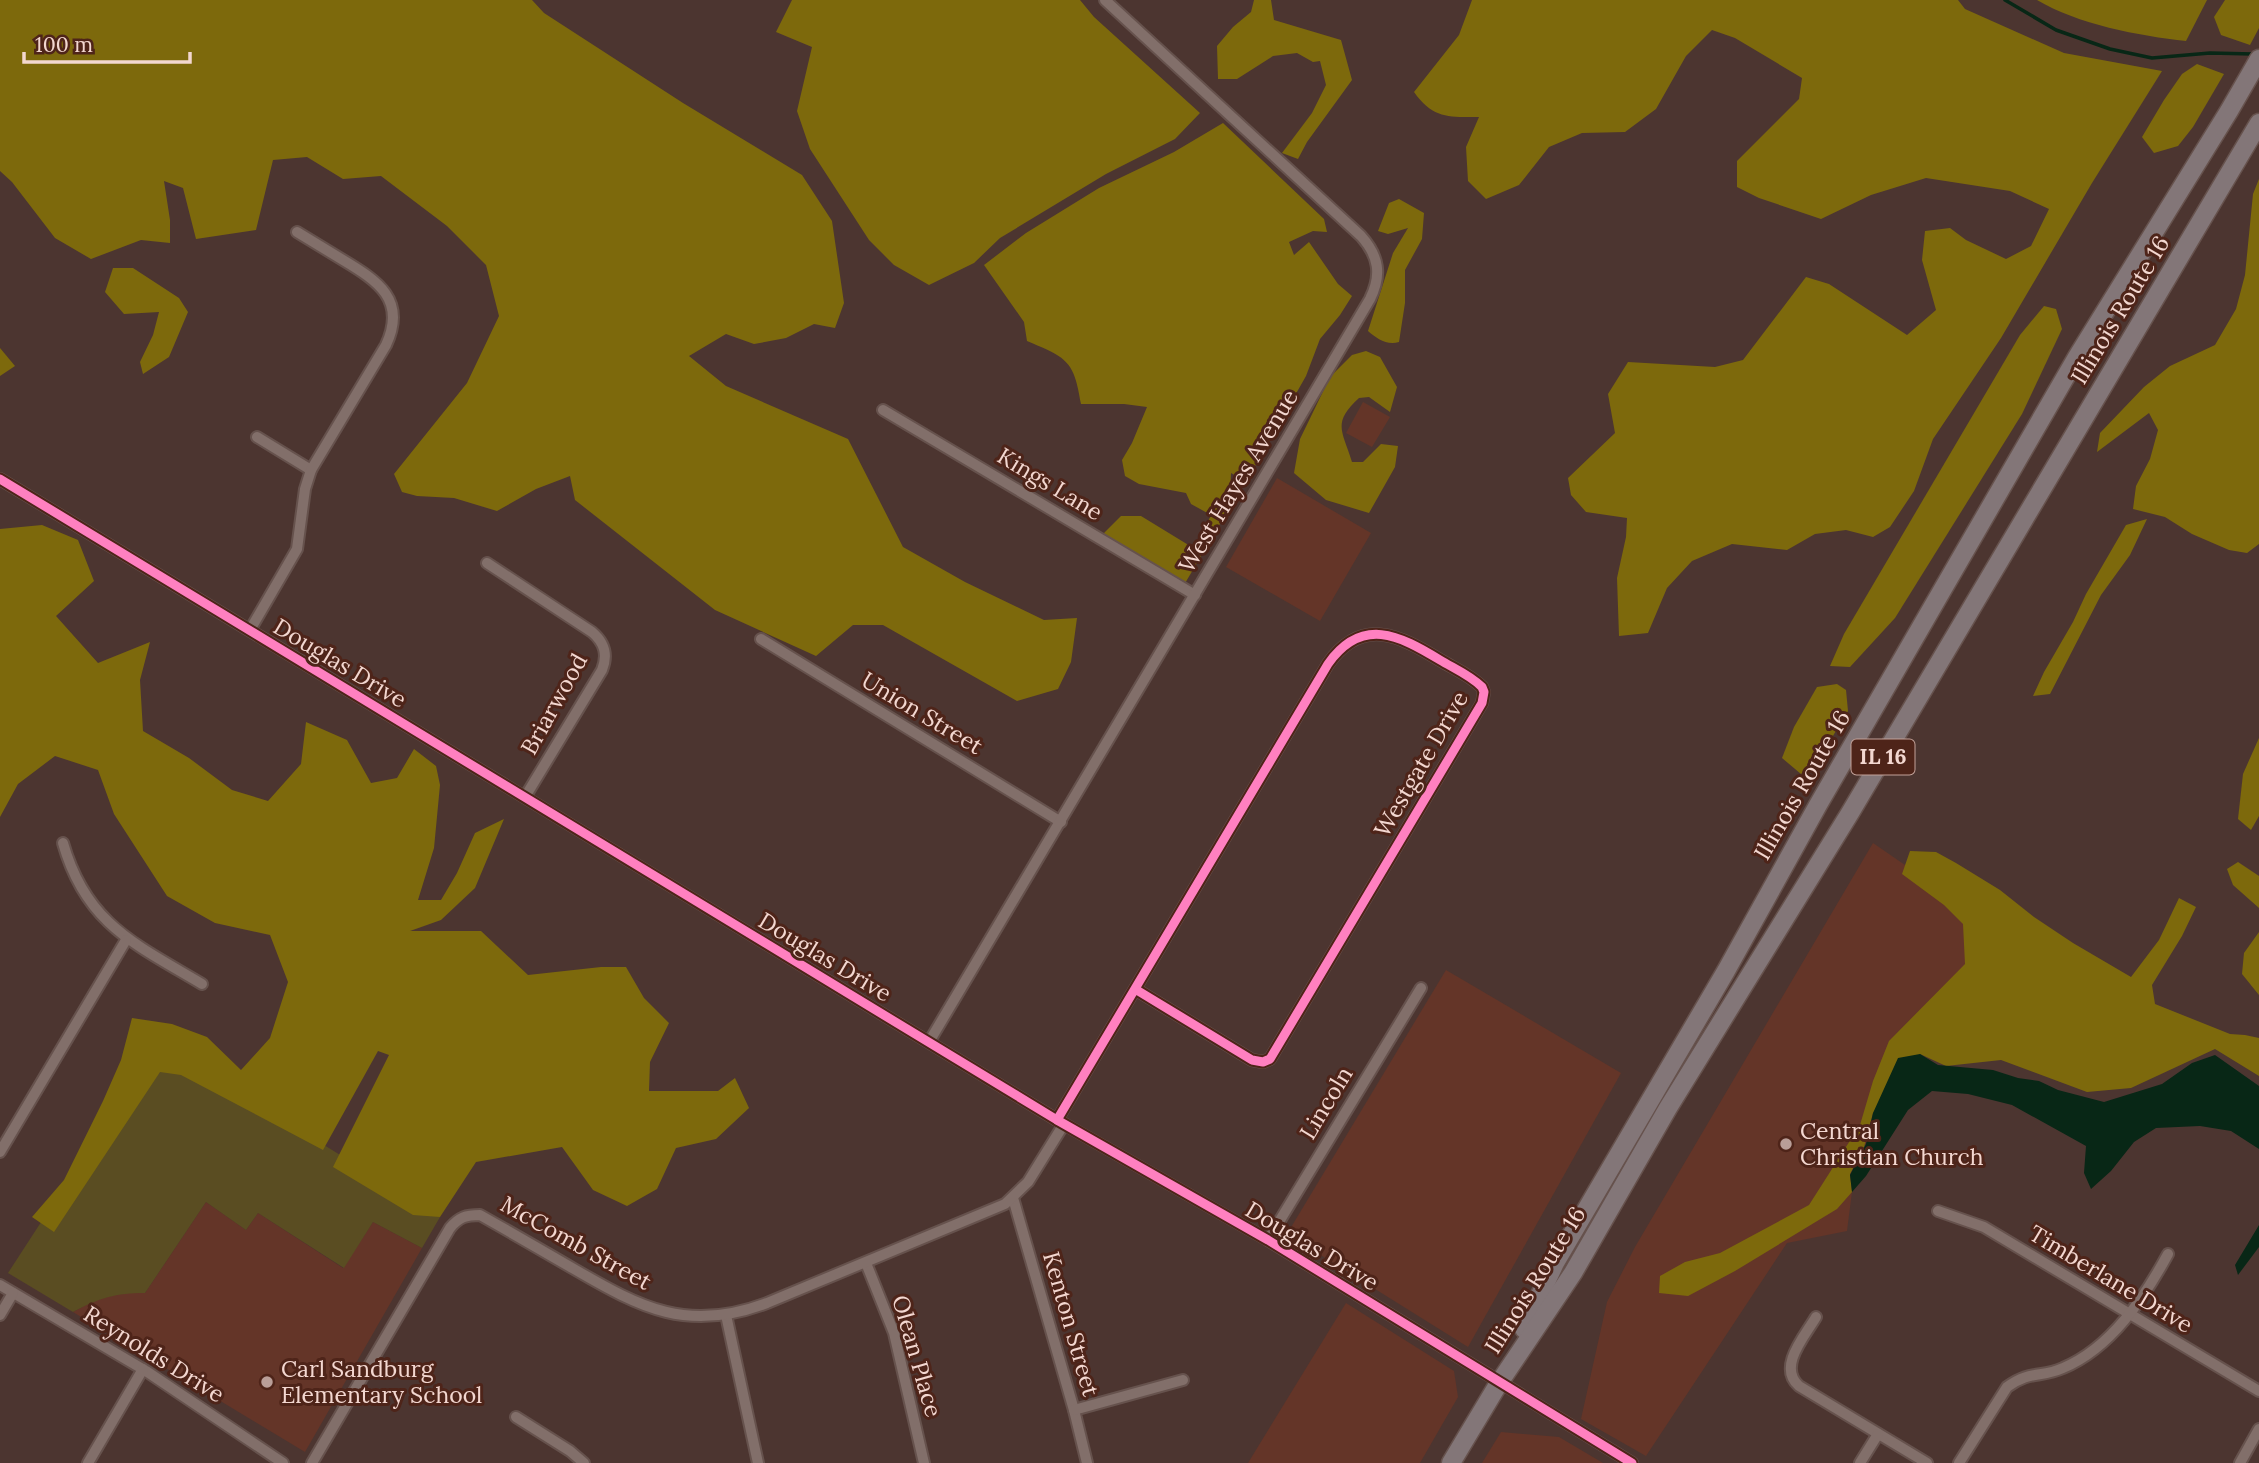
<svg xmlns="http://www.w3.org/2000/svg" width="2259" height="1463" viewBox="0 0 2259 1463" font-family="Lora,serif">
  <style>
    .built { fill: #643528 }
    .green { fill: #5a4d22 }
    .forest { fill: #7d690c }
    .water { fill: #082716 }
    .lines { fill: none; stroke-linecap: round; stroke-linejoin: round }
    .stream { stroke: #082716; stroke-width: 3.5 }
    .minor-casing { stroke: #66524d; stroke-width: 14 }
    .primary-casing { stroke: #66524d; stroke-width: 21 }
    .minor { stroke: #826f6a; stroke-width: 10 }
    .primary { stroke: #837678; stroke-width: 18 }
    .cycleway-casing { stroke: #4e2419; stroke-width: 13 }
    .cycleway { stroke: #ff80c0; stroke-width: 9 }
    .poi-dot { fill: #b99e98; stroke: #4e2419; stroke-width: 2.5 }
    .labels { text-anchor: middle; stroke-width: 6; stroke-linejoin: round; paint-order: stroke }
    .shield { fill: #4e2419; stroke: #c2a199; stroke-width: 2 }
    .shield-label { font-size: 21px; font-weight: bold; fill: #f3d7d0 }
    .street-label { font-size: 23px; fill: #f3d7d0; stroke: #4e2419 }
    .poi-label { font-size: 23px; fill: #f3d7d0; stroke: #4e2419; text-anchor: start }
  </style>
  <rect width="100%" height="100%" fill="#4c3530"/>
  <!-- built -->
  <g class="built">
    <path d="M1363,402L1390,417L1372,447L1346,433Z"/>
    <path d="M1277,478L1371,533L1320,621L1226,567Z"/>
    <path d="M1873,843L1995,927L1920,1054L1873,1113L1866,1143L1850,1174L1852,1192L1847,1231L1787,1243L1646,1456L1581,1419L1607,1302L1635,1247Z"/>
    <path d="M1446,970L1621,1073L1468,1347L1287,1234Z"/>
    <path d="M206,1202L246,1230L258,1213L343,1268L373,1222L422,1248L305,1452L73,1312L93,1301L121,1293H145Z"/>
    <path d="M1346,1303L1454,1371L1458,1397L1420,1463H1248Z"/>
    <path d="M1501,1432L1559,1437L1603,1463H1482Z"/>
  </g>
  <!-- green -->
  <path class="green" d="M158,1042L440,1217L422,1248L373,1222L344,1268L258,1213L246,1230L206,1202L145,1293C116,1293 99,1298 73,1312L8,1273Z"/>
  <!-- forest -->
  <g class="forest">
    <path d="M0,0H532L544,13L683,103L802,175L832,221L844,303L835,328L814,324L786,338L754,344L726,334L689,356L726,386L848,439L903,547L965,582L1044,620L1077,618L1071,662L1058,689L1017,701L883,625H853L816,656L715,610L575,500L570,476L536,489L497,511L454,498L417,496L402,492L394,474L467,383L499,316L486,265L447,226L381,176L343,179L307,157L273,160L256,230L196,239L183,188L164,181L170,220V243L141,240L91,259L55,238L12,182L0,171Z"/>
    <path d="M792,0H1080L1094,17L1200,113L1175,139L1106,174L1000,238L974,263L929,285L894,265L869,240L810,149L797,111L812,47L776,32Z"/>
    <path d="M1254,0H1271L1274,20L1341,40L1352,80L1307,142L1298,159L1282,153L1312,113L1326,85L1320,61L1313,62L1297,53L1273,56L1237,79H1218L1217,46L1233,27L1251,12Z"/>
    <path d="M1472,0H1958L1965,9L2064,53L2162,71L2092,183L2001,338L1933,439L1914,491L1890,527L1873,537L1846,530L1815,534L1787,550L1732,544L1692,561L1667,588L1648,633L1619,636L1617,578L1626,537L1627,518L1586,512L1571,495L1568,478L1615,433L1608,394L1628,362L1715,367L1743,360L1806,277L1829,284L1907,335L1936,310L1922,260L1925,231L1950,228L1966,240L2006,259L2031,246L2049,209L2010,191L1926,178L1871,195L1821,219L1759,198L1737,187V161L1799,99L1802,78L1735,38L1712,30L1686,56L1656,109L1625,132L1582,133L1549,147L1519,185L1486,199L1468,181L1466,147L1479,117C1449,117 1433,119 1414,92L1459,35Z"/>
    <path d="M2037,0H2207L2186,41C2139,36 2077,24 2037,0Z"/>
    <path d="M2225,0H2259V28L2250,45L2221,35L2214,17Z"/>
    <path d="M2197,64L2224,74L2193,127L2178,146L2154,153L2142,137L2164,100L2182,74Z"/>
    <path d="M1223,123L1324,219L1327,232L1313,231L1289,242L1294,255L1309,242L1338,284L1352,296L1340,315L1320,339L1306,376L1246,482L1231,473L1230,495L1224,517L1184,585L1103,534L1121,516H1141L1195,549L1211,515L1191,504L1186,493L1139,484L1125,476L1122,460L1132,443L1147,407L1124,404H1081C1074,360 1067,358 1027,341L1024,322L984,265L1026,233L1099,188L1174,152Z"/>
    <path d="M2259,179V544L2247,553L2229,550L2192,534L2165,517L2133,509L2136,486L2150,459L2158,430L2149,413L2097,452L2100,433L2144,387L2170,366L2215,345L2236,309L2245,275L2253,194Z"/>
    <path d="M1399,199L1424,213L1422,239L1405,270V303L1399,342C1387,346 1376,338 1368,331L1393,253L1408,228L1388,234L1378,231L1389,203Z"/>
    <path d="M113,268H133L179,298L188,312L169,357L143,374L140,362L153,335L159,312L124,314L105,292Z"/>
    <path d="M2044,306L2056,309L2062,329L2022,414L1895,618L1850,667L1830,666L1844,634L2020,335Z"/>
    <path d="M0,348L15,366L0,376Z"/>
    <path d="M1366,351L1380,357L1397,387L1390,412L1369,397L1359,398C1332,423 1342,430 1352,462H1363L1381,444L1398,446L1395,467L1369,513L1326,500L1294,473L1300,439L1330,377L1352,355Z"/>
    <path d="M2147,519L2130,555L2101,595L2050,694L2033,696L2044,672L2073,622L2086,594L2126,525Z"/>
    <path d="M42,525L78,540L94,581L56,616L98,663L150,642L140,680L143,731L189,758L232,790L268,801L301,764L306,722L347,740L371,783L397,778L414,749L436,766L440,785L434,848L418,900H441L457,873L475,833L504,819L475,888L441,920L410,931H481L528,975L601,967H626L644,998L669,1023L650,1062L649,1091H718L735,1078L749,1108L716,1139L676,1148L657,1189L627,1206L593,1190L562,1147L476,1162L440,1217L413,1215L333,1167L389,1055L378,1051L323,1150L181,1075L160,1072L54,1232L32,1217L64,1180L103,1101L121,1060L132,1018L172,1024L207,1037L241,1070L270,1038L288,982L270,935L215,923L167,896L114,814L98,770L55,756L18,784L0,817V529Z"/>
    <path d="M1837,684L1846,690L1848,711L1822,754L1801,774L1782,758L1794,727L1817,687Z"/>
    <path d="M2259,738V816L2251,830L2238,819L2243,774Z"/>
    <path d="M1910,851L1936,852L1956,863L2000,890L2034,917L2073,943L2131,977L2159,940L2179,898L2196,907L2182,936L2152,985L2155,1004L2230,1034L2245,1035L2259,1038V1076L2215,1049L2131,1088L2087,1092L2001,1060L1946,1066L1920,1054L1873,1113L1864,1147L1850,1174L1852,1192L1837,1209L1735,1271L1688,1296L1659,1293L1660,1276L1685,1262L1720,1253L1809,1205L1860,1125L1873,1081L1889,1041L1965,964L1963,924L1944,905L1902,874Z"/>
    <path d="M2238,862L2259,876V908L2233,885L2227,869Z"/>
    <path d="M2259,932V995L2242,974L2244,953Z"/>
  </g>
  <!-- water -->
  <g class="water">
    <path d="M1920,1054L1938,1065L1993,1070L2018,1078L2039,1081L2058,1090L2104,1102L2162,1084L2192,1063L2215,1055L2259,1086V1149L2231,1131L2200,1126L2156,1128L2134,1142L2111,1171L2091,1189L2084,1173L2086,1146L2012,1105L1968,1094L1932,1091L1908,1110L1866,1176L1852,1192L1850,1175L1866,1144L1873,1113L1898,1058Z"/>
    <path d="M2259,1225V1247L2238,1275L2235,1265Z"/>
  </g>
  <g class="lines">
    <!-- stream -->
    <path class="stream" d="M2005,0L2056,30L2110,49L2152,58L2210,53L2253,54"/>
    <!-- minor casing -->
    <g class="minor-casing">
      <g id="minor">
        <path d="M883,410L1195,595"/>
        <path d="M257,437L311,470"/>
        <path d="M0,479L1057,1120L1268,1240L1632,1463"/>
        <path d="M487,563L592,632C605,643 608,655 602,670L525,797"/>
        <path d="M250,630L297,549L305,489L311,470L386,345C407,300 378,281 343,260C328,251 312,241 297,232"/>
        <path d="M761,639L1061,822"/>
        <path d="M63,843C86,924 135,944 202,984"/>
        <path d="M929,1042L1370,299C1382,275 1379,256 1361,236L1105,0"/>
        <path d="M1057,1120L1328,664C1362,616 1399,635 1440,660C1453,668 1470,675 1482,687L1484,692L1482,703L1270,1059L1263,1062L1252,1060L1135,989"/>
        <path d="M0,1152L126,940"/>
        <path d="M1013,1198L1074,1410L1087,1463"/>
        <path d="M1938,1211L1984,1227L2259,1391"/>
        <path d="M1268,1240L1421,988"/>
        <path d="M866,1263L894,1333L924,1463"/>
        <path d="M0,1285L146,1371L283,1463"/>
        <path d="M0,1315L13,1293"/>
        <path d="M726,1315L758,1463"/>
        <path d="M1816,1317C1805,1336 1777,1367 1799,1386L1927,1463"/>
        <path d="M1074,1410L1183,1380"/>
        <path d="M516,1417L570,1451L584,1463"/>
        <path d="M88,1463L143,1369"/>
        <path d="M312,1463L450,1228C459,1217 466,1215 480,1215C512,1233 543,1251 574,1269C641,1308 688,1333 767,1303L1005,1204L1028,1182L1064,1124"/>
        <path d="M1860,1463L1878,1434"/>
        <path d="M1959,1463L2007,1387C2030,1370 2041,1378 2063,1368C2111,1348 2144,1298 2168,1254"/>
        <path d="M2240,1463L2259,1429"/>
      </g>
    </g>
    <!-- primary casing -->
    <g class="primary-casing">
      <g id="primary">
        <path d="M1524,1329L1555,1263L1726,971L1818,805L2077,357L2229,111L2259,59"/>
        <path d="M1451,1463L1499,1383L1573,1273L1668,1108L1850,813L2259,123"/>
      </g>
    </g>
    <!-- minor -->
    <use href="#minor" class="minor"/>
    <!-- primary -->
    <use href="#primary" class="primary"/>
    <!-- cycleway casing -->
    <g class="cycleway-casing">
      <g id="cycleway">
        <path d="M0,479L1057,1120L1268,1240L1632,1463"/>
        <path d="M1057,1120L1328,664C1362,616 1399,635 1440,660C1453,668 1470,675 1482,687L1484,692L1482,703L1270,1059L1263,1062L1252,1060L1135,989"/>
      </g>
    </g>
    <!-- cycleway -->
    <use href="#cycleway" class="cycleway"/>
  </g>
  <!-- markers -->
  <g class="poi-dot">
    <circle cx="1786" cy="1144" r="7"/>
    <circle cx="267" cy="1382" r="7"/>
  </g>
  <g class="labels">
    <!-- shield labels -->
    <rect class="shield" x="1851.5" y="739.5" width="63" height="35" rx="5"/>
    <g class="shield-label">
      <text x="1883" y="764">IL 16</text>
    </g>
    <!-- street labels -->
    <g class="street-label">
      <text transform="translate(2120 310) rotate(-59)" y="8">Illinois Route 16</text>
      <text transform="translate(1238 481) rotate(-59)" y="8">West Hayes Avenue</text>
      <text transform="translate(1050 484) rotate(31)" y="8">Kings Lane</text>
      <text transform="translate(340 663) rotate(31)" y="8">Douglas Drive</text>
      <text transform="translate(554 704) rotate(-61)" y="8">Briarwood</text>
      <text transform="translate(922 713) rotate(31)" y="8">Union Street</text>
      <text transform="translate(1421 764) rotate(-60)" y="8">Westgate Drive</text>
      <text transform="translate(1802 785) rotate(-60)" y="8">Illinois Route 16</text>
      <text transform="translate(825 957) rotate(31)" y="8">Douglas Drive</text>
      <text transform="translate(1326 1103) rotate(-59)" y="8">Lincoln</text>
      <text transform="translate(576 1243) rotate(29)" y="8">McComb Street</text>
      <text transform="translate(1312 1246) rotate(31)" y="8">Douglas Drive</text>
      <text transform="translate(2111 1279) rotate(31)" y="8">Timberlane Drive</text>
      <text transform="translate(1535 1280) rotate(-58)" y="8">Illinois Route 16</text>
      <text transform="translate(1071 1324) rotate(74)" y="8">Kenton Street</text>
      <text transform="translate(154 1354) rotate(32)" y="8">Reynolds Drive</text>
      <text transform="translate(917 1356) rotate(74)" y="8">Olean Place</text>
    </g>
    <!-- poi labels -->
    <g class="poi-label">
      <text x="1800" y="1139">Central<tspan x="1800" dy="26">Christian Church</tspan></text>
      <text x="281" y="1377">Carl Sandburg<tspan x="281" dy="26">Elementary School</tspan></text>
    </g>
  </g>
  <!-- scale -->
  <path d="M24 52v10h166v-10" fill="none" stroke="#f3d7d0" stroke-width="3.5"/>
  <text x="35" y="52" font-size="21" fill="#f3d7d0" stroke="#4e2419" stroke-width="5" paint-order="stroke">100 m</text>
</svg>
